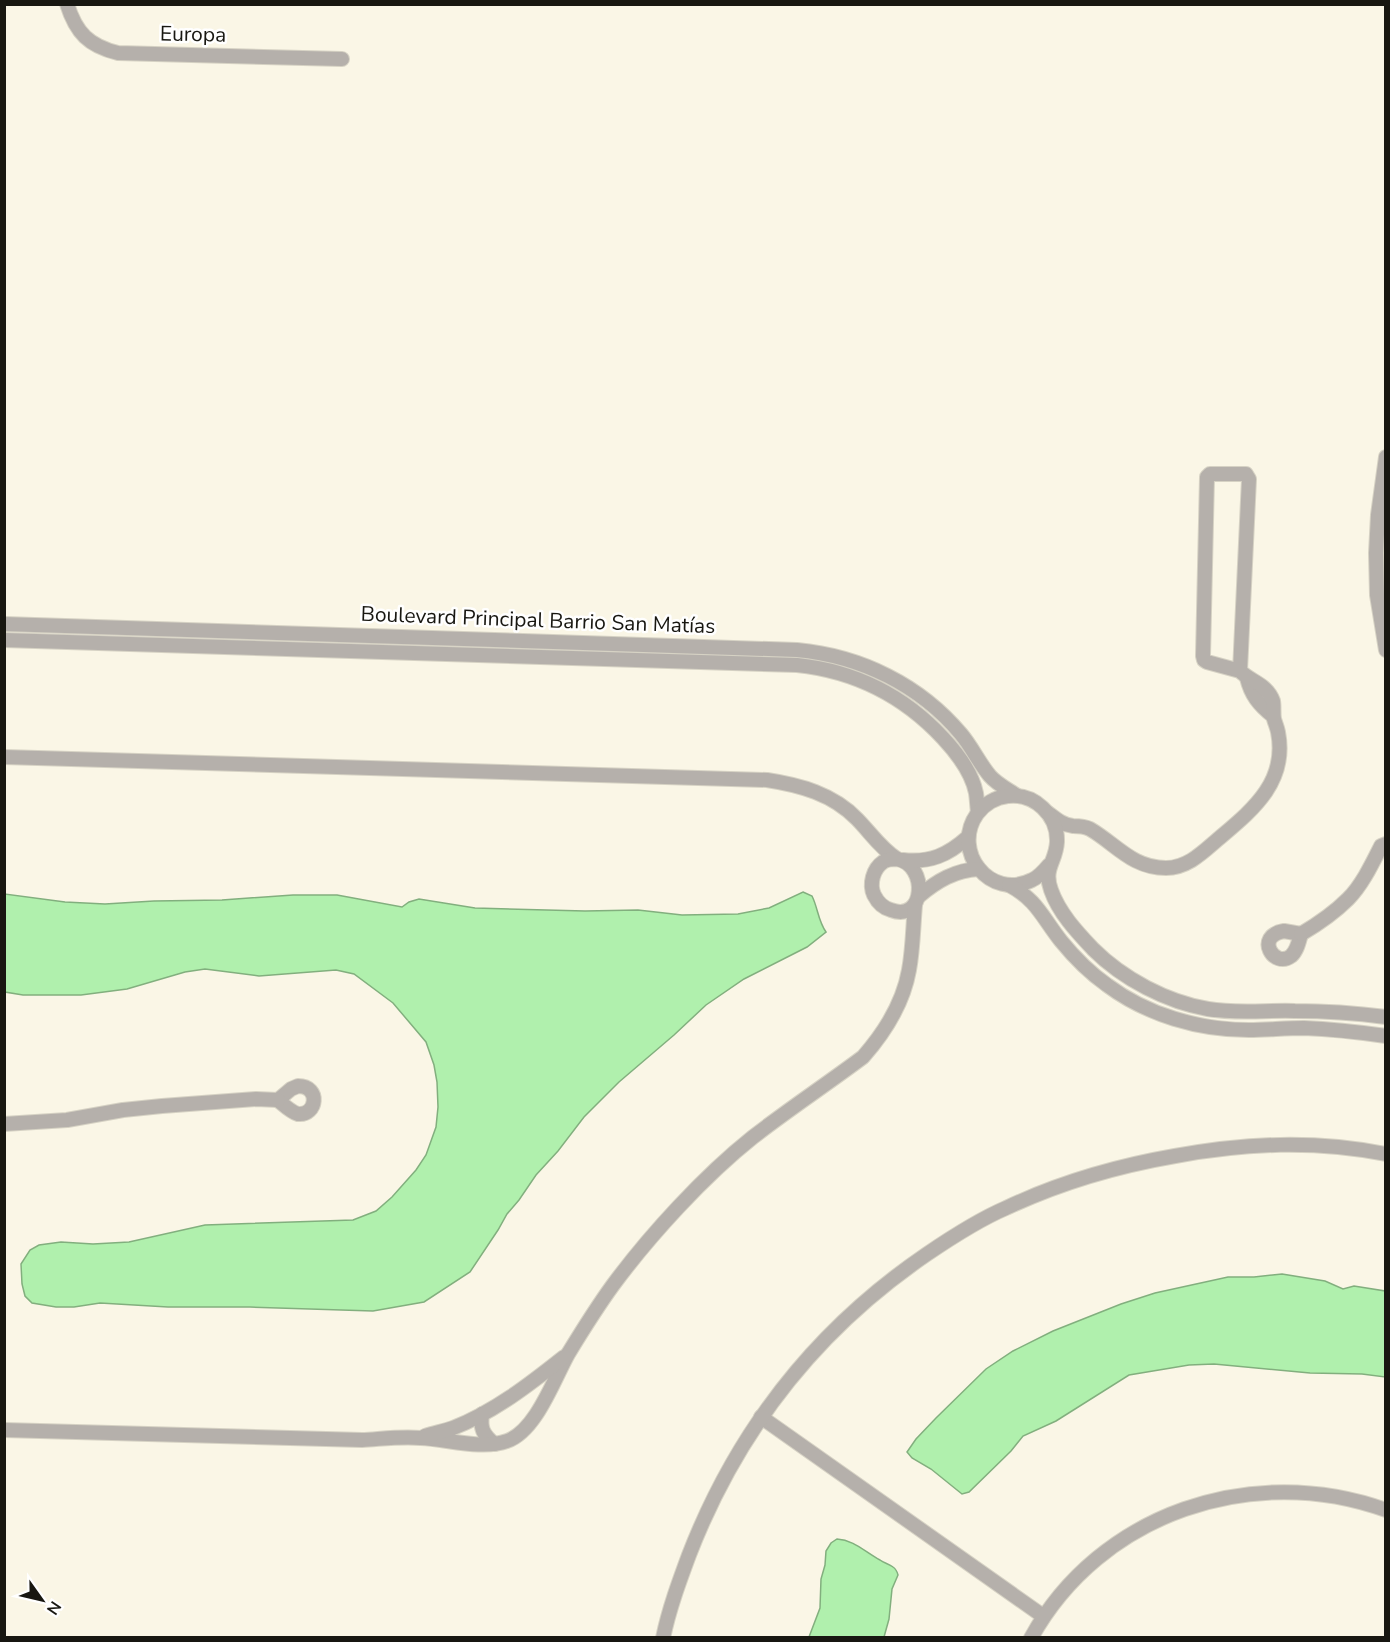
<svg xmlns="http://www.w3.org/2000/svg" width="1390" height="1642" viewBox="0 0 1390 1642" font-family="'Nunito Sans',sans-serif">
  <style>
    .water { fill: #b0f0ad; stroke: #82af7e; stroke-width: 1.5 }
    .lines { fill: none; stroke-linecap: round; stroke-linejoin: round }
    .minor-casing { stroke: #d6d2c4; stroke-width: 16 }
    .minor { stroke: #b5b0ab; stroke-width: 14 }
    .labels { text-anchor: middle; stroke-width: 5; stroke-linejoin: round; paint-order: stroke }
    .street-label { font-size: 21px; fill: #181711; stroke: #fff }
  </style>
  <rect width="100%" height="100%" fill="#faf6e6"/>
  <!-- water -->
  <g class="water">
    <path d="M803,892L812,896C818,908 818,921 826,932L807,947L744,979L706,1005L674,1035L619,1082L584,1117L558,1151L536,1175L519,1200L507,1214L498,1230L470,1272L424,1302L373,1311L250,1307H168L100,1303L74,1307H56L32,1303L25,1296L22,1284L21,1264L30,1250L39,1245L61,1242L93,1244L129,1242L205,1225L353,1220L376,1211L392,1197L416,1170L426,1155L436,1127L438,1107L437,1082L434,1065L426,1042L393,1003L354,974L336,970L259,976L205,969L185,972L127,989L81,995H23L5,992V894L65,902L105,904L154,901L222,900L293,895H337L402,907L409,902L419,899L475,908L585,911L638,910L682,915L738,914L769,908Z"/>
    <path d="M1282,1274L1325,1281L1343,1289L1354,1286L1385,1291V1377L1362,1374L1310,1373L1214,1364L1189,1365L1129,1375L1056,1421L1023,1436L1011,1451L969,1492L962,1494L931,1469L912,1458L907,1452L916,1439L936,1418L986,1369L1013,1351L1053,1331L1121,1304L1155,1293L1228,1277H1254Z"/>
    <path d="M837,1539C854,1540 865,1552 880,1560C884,1563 889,1564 893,1567C896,1569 897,1571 898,1575L892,1589L889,1619L884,1637H809L820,1608L821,1579L825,1565L826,1551L831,1543Z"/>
  </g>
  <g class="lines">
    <!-- minor casing -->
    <g class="minor-casing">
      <g id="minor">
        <path d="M67,4C76,33 89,46 118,53L342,59"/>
        <path d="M1386,457L1378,515L1376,553L1377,595L1386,650"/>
        <path d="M4,624L797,650C861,656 920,685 961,734C972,747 979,763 990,776C997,784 1007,789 1016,795"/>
        <path d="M4,640L797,665C854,671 904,696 943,738C957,753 972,773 976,793C977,799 977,806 978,812"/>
        <path d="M1247,678C1251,695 1259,705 1273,716"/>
        <path d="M4,757L767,780C800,785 833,794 857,819C870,832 880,848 897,859"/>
        <path d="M1048,813C1056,819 1063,825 1073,826C1079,826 1084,826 1090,829C1116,844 1132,868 1166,868C1187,868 1202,853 1217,840C1251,811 1288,783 1278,732C1277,727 1275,723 1274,719C1273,713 1274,706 1273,701C1267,684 1251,682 1240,671L1249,479L1246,474H1210L1207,477L1203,656L1204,660L1207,662L1240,671"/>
        <path d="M897,859C929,865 925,923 891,910C883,908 878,903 874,895C869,884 873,869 883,862C887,859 892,859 897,859Z"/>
        <path d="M903,860C930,863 948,855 968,837"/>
        <path d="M1049,865C1044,871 1039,877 1032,880C990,901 951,851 977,814C984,804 996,797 1008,796C1034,793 1058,815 1057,842C1056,862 1043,868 1051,890C1059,913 1077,932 1093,949C1123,979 1167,1002 1208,1009C1237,1014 1266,1010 1295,1011C1325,1011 1355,1013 1386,1017"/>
        <path d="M1009,885C1037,900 1042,917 1061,941C1074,957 1090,973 1107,985C1147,1015 1199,1030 1249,1030C1267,1030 1285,1028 1304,1028C1331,1029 1358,1032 1386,1036"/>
        <path d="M919,896C937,881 955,870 979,869"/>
        <path d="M1284,931L1301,934C1299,941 1297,951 1291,956C1274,969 1254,936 1284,931Z"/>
        <path d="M1301,934C1318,924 1334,913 1348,899C1362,885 1372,864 1381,846L1386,844"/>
        <path d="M298,1086C321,1086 317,1116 298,1114C291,1112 284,1105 278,1100L291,1089Z"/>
        <path d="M4,1124L67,1120L123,1110L162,1106L256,1099L278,1100"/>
        <path d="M482,1414C480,1429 483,1434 494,1444"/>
        <path d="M761,1417L1043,1616"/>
        <path d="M4,1430L362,1440C381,1439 402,1436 421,1438C446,1439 483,1450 507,1441C536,1431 554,1379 568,1354C582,1331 597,1307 613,1285C650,1235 704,1176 753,1137C789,1109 827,1084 863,1057C885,1032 903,1004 909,970C913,949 913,927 915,905"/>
        <path d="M425,1436C434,1433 444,1431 453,1428C494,1412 530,1384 564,1357"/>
        <path d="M663,1638C669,1609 679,1582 689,1555C737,1431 817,1329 927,1254C952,1237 978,1220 1006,1208C1059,1183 1117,1166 1175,1156C1247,1143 1314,1140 1386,1154"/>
        <path d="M1031,1638C1100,1513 1253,1462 1386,1510"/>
      </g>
    </g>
    <!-- minor -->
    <use href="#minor" class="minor"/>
  </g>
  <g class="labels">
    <!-- street labels -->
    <g class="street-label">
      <text transform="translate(193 34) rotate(1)" y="7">Europa</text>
      <text transform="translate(538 620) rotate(2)" y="7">Boulevard Principal Barrio San Matías</text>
    </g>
  </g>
  <!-- border -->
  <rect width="1390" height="1642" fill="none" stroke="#181711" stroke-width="12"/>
  <!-- north arrow -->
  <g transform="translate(42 1600) rotate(124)" stroke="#ffffff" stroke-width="4.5" paint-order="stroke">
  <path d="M0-4.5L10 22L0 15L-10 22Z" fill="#181711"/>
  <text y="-9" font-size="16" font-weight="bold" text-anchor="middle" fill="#181711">N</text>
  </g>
</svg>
